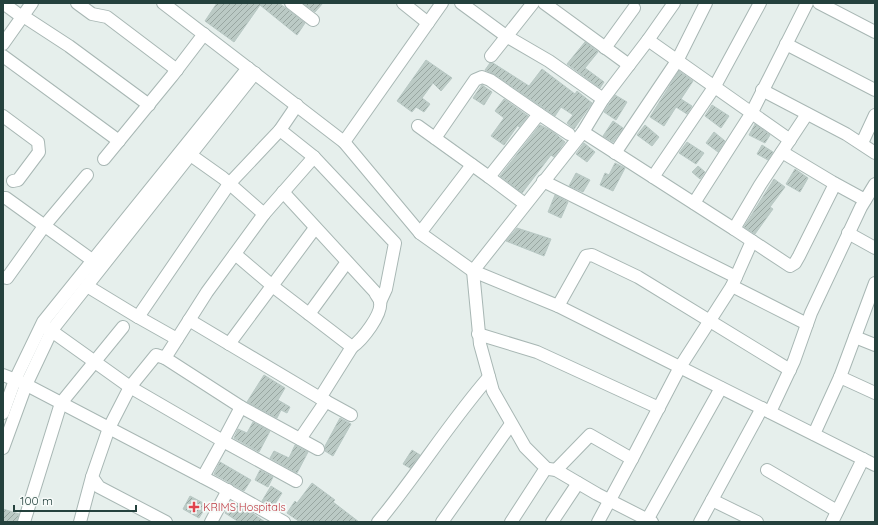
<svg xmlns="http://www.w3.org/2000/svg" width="878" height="525" viewBox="0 0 878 525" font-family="Quicksand,sans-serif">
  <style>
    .building { fill: url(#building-hatch); stroke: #b8c8c4 }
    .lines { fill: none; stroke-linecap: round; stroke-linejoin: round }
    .minor-casing { stroke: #a8b7b4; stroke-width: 14 }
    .minor { stroke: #fff; stroke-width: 12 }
    .health-dot { fill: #e0444e; stroke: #f7fbf9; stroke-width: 1.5 }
    .labels { text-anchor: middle; stroke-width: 3.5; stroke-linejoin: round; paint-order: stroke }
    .health-label { font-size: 11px; fill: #be3a42; stroke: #f7fbf9; text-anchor: start }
  </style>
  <defs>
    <pattern id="building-hatch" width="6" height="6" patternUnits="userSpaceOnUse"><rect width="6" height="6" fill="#bbcac5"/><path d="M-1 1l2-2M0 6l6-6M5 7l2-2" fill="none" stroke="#98a6a1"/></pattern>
  </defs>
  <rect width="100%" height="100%" fill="#e6efec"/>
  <!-- building -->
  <g class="building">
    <path d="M217,3H279L305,23L297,35L260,5L234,42L205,21Z"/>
    <path d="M303,3H323L315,12Z"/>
    <path d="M585,42L598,52L585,68L604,82L600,88L567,64Z"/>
    <path d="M426,60L452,78L441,91L433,83L422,98L430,104L424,112L416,107L412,112L397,101Z"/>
    <path d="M490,63H493L529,86L542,69L575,94L577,91L592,103L574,129L567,123L573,115L561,107L555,116L494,74L485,70Z"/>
    <path d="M679,71L693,81L681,99L692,106L687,114L676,107L664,126L650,117Z"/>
    <path d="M482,85L492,92L484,105L473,98Z"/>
    <path d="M615,95L627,102L616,120L604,112Z"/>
    <path d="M504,99L528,116L519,127L518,125L504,145L491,136L504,118L495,111Z"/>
    <path d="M712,105L729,116L721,128L705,116Z"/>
    <path d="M613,121L623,128L613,142L603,136Z"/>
    <path d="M755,124L770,135L765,143L749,135Z"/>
    <path d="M540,125L552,131L565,142L554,157L551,155L522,193L500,176Z"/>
    <path d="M645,125L659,137L652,146L637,135Z"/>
    <path d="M714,132L725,141L718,152L706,143Z"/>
    <path d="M687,142L704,153L696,164L679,153Z"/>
    <path d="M584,143L595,152L587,162L576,154Z"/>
    <path d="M762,145L773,152L768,160L757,154Z"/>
    <path d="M615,163L625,168L613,191L600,185L605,173L609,175Z"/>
    <path d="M698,166L705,172L700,179L692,172Z"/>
    <path d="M795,169L808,178L800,192L786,184Z"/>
    <path d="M576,173L590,180L583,192L569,186Z"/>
    <path d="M774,179L785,187L770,207L773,209L755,234L744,227Z"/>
    <path d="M555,195L568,202L561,218L548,212Z"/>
    <path d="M517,228L551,239L544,256L506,241Z"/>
    <path d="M264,375L285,388L278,400L290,407L287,413L281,410L277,418L247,402Z"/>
    <path d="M340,418L351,424L333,456L325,451V446Z"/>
    <path d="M253,422L270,431L259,452L234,438L238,429L247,433Z"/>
    <path d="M295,445L308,452L297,473L270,458L274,451L289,458Z"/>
    <path d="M412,450L420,455L410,468L403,464Z"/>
    <path d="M220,462L251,480L244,491L214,474Z"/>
    <path d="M260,470L273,477L268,487L255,480Z"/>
    <path d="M312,483L335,500L333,502L359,522H300L287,513L295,501L297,503Z"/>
    <path d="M271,486L282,493L273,507L262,501Z"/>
    <path d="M190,496L207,505L199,518L183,509Z"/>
    <path d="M233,502L248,510L265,522H239L225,513Z"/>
    <path d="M3,509L19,514L17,522H3Z"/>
  </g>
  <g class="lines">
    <!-- minor casing -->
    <g class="minor-casing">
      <g id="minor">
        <path d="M3,3L22,17"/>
        <path d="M77,3L92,14L107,17L177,70"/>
        <path d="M163,3L344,142L420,233L473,271L558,306L875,465"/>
        <path d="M291,3L313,20"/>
        <path d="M403,3L428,23"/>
        <path d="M461,3L506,36L549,61L603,99"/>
        <path d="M544,3L629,65"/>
        <path d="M819,3L875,32"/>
        <path d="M23,16L69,46L149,105"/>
        <path d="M648,40L790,140"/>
        <path d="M3,44L32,3"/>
        <path d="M786,44L875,90"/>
        <path d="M605,48L634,8"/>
        <path d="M3,56L119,141"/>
        <path d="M491,56L533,3"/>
        <path d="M762,90L846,134L875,153"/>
        <path d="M807,114L760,185L734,229L790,266L795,263L799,256L835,184"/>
        <path d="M3,116L38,142L39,152L18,180L13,181"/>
        <path d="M418,126L489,177L539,114L569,134"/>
        <path d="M280,130L314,157L395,243L386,289L380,302"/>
        <path d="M583,132L734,229"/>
        <path d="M435,138L475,80L482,77L490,80L539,114"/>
        <path d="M344,142L442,3"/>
        <path d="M862,143L875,115"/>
        <path d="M185,151L223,178L264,214L314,157"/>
        <path d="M782,152L832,182L865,200"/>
        <path d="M615,153L677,61L706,3"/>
        <path d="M104,159L172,76L204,34"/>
        <path d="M489,177L525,204"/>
        <path d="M653,177L715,86L760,3"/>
        <path d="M543,181L736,277"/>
        <path d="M3,198H6L99,265"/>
        <path d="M694,203L751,114L807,3"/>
        <path d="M420,233L472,165"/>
        <path d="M848,233L875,248"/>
        <path d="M235,254L275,288L352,347C362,340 383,314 380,301C379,298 376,295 375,292L283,192"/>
        <path d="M3,277L7,278L45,225L87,175"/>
        <path d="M87,286L138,317"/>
        <path d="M732,286L807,324"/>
        <path d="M558,306L586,256L592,255L638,277L790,370"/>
        <path d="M309,314L347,262"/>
        <path d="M189,320L320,398L352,347"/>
        <path d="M46,327L130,387L223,441L203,477"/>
        <path d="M478,334L537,352L659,408"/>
        <path d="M855,337L875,345"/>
        <path d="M177,339L138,317L229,184L280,130L297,105"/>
        <path d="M229,344L315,228"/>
        <path d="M165,358L241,407L318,449"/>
        <path d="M3,375L21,382L216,484L284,522"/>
        <path d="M840,377L875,393"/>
        <path d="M320,398L351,415"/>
        <path d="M241,407L223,441L296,481"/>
        <path d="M770,412L794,361L811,313L861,207L875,184"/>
        <path d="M3,413L15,380L43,322L248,68"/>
        <path d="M814,434L840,377L875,283"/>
        <path d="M300,439L326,401"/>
        <path d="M3,448L26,385L52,330L255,73"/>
        <path d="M549,469L556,470L597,494L652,522"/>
        <path d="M556,470L590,435L632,459L680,367L732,286L752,241"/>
        <path d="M767,470L837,511"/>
        <path d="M712,500L757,522"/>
        <path d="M24,522L61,403L123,327"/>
        <path d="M80,522L92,477"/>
        <path d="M166,522L99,487L92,477L109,428L130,387L156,355L165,358L207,292L264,214"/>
        <path d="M211,522L228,490"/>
        <path d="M378,522C417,475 449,423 489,377"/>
        <path d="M442,522L511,424"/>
        <path d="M511,522L546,468L525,447L493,391L480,344L473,271L583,132L603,99L648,40L674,3"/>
        <path d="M552,522L578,483"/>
        <path d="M598,522L632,459"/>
        <path d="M646,522L721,388"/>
        <path d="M700,522L762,408"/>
        <path d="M832,522L863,459"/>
      </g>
    </g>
    <!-- minor -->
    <use href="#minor" class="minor"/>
  </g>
  <!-- markers -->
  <path class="health-dot" d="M192 501h4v4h4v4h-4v4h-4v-4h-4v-4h4z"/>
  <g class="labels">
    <!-- health labels -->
    <g class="health-label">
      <text x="203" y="511">KRIMS Hospitals</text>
    </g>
  </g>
  <!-- border -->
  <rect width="878" height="525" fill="none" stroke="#24413d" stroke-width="8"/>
  <!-- scale -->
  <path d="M14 505v6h122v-6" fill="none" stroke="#24413d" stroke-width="2"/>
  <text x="20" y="505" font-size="12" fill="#24413d" stroke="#f7fbf9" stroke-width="3" paint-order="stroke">100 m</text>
</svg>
